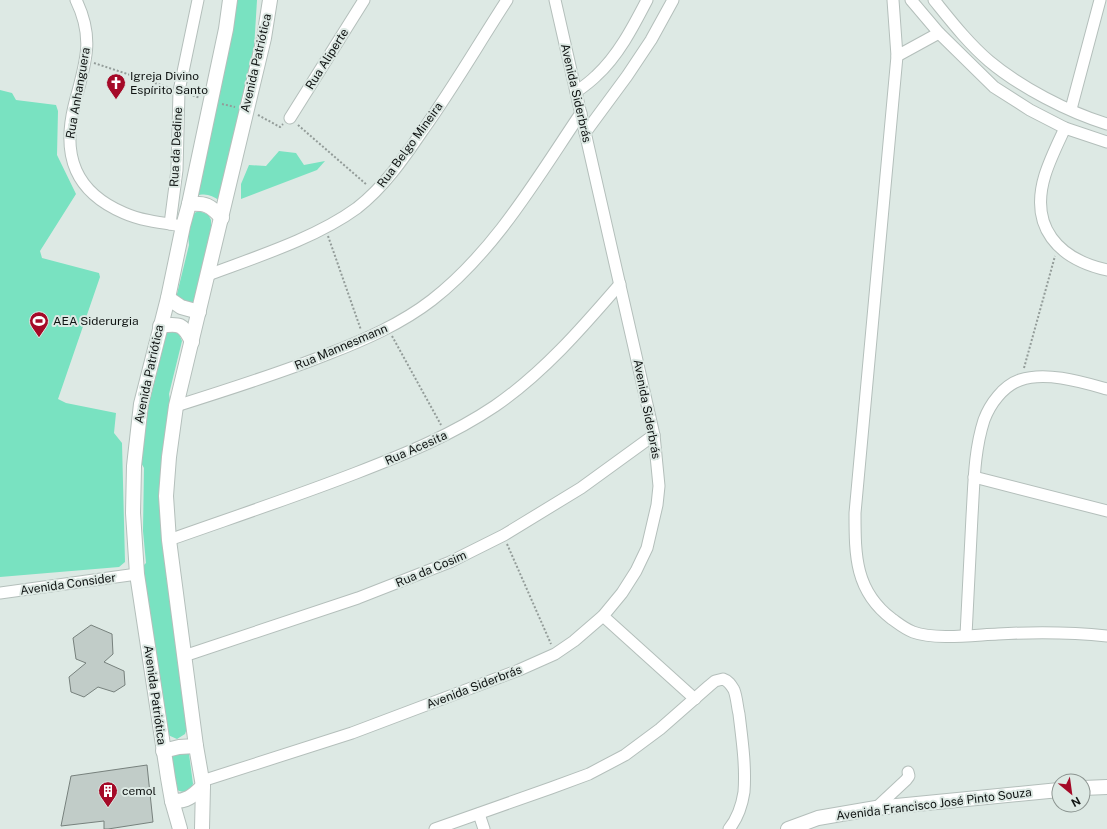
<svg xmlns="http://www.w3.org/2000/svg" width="1107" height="829" viewBox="0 0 1107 829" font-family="'Public Sans',sans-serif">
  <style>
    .green { fill: #79e2c1 }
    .building { fill: #c1ccc8; stroke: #77817d }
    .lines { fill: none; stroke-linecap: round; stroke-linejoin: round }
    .minor-casing { stroke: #b4bfbb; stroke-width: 13 }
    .major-casing { stroke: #b4bfbb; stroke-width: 16 }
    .path { stroke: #939c99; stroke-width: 2; stroke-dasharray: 2 2; stroke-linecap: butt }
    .minor { stroke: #fff; stroke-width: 11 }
    .major { stroke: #fff; stroke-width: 14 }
    .labels { text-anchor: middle; stroke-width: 4; stroke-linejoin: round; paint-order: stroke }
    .street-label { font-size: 12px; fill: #101413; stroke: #dde9e4 }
    .poi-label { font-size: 12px; fill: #101413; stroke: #dde9e4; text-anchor: start }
  </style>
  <rect width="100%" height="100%" fill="#dde9e4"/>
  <!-- green -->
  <g class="green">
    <path d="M235,0H257L254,49L241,111L220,201C212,195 205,193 196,196Z"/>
    <path d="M0,90L12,93L16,100L56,105L58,111L57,155L76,194L40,251L42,258L99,273L100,277L58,399L66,403L116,413L114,433L122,443L125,562L119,567L0,577Z"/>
    <path d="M279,151L296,153L304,165L325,161L317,170L241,199V184L249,165L266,166Z"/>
    <path d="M199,211L207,214L209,216L211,220V233L193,304L176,298L189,245L188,234L192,214Z"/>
    <path d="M173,331L179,334L182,341L169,394L171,407L163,462L187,728L185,734L177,739L168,735L142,567L146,563L143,531L144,468L138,457L143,424L166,332Z"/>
    <path d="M185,752L189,754L193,784C189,792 182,794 176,789L170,758L173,755Z"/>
  </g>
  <!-- building -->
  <g class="building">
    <path d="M91,625L112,634L113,654L104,662L124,671L125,685L114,692L98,687L84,697L71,692L69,677L86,663L76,659L73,638Z"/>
    <path d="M147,765L153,822L108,829H104V821L61,826L71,776Z"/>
  </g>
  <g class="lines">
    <!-- minor casing -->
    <g class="minor-casing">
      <g id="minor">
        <path d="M76,0C96,41 84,66 74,106C62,156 75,192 124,213C142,221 163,223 183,226"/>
        <path d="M893,0L897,56L939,33"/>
        <path d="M911,0L939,33L994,87L1030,110L1065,128L1107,142"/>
        <path d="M934,0C951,21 968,43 989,61C1020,87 1068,112 1107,124"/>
        <path d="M897,56L855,513C855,556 855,591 892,619C899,624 905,629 913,632C935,640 974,635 998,634C1034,632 1070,632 1107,636"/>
        <path d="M576,92C583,87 590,82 596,76C618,56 633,27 647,0"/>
        <path d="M1071,109L1100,0"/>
        <path d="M290,118L364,0"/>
        <path d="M1065,128C1058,143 1050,159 1045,175C1029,227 1058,259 1107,270"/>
        <path d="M585,133L627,76L651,40L673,0"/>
        <path d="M170,224L177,170L179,91L198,0"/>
        <path d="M208,275C256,257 316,238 357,208C384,187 404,158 423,130C453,88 479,43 507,0"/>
        <path d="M176,406C227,390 278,374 328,354C364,340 401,324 432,300C495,251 537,178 581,113"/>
        <path d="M974,477L1107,511"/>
        <path d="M169,540C231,518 294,497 356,473C405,454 452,435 495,406C543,373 582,328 620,284"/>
        <path d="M0,593L137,574"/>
        <path d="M603,616L695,699"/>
        <path d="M966,635C968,595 970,556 972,516C974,484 974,451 984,420C990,404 1003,386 1020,380C1046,371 1082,382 1107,389"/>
        <path d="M184,656L358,598L450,562L504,535L581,488L654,435"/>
        <path d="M202,781L352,733L519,670L555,654L574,641L603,616L622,593L636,571L647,548L657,505L659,486L654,435L555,0"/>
        <path d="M876,808L906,780L909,776L908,772"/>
        <path d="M479,814L484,829"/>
        <path d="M435,829L551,788L589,774L625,755L660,729L709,686L715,681L723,679C729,681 731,685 734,690C737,698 737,706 739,714C742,739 746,766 744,792C742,805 737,819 729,829"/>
      </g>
    </g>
    <!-- major casing -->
    <g class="major-casing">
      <g id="major">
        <path d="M189,204C206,203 210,205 222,218"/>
        <path d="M168,298L181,307L199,312"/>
        <path d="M160,326C179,323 184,324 192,342"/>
        <path d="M163,751L179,747L196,746"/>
        <path d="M1083,788L1107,787"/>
        <path d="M172,801C186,802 193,796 203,786"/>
        <path d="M180,829L172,801L168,778L137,574L133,513L134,466L141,404L168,298L183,226L189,204L226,29L230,0"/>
        <path d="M202,829L203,786L196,746L169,540L166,496L169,457L176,406L264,38L270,0"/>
        <path d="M788,829L818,818L876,808L1059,790"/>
      </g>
    </g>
    <!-- path -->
    <g class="path">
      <path d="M94,63L170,88"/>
      <path d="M189,94L200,98"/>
      <path d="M222,104L235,107"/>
      <path d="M258,115L280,127L283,124"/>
      <path d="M298,125L367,185"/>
      <path d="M328,236L361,330"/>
      <path d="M392,336L441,425"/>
      <path d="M1024,368L1055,256"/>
      <path d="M507,544L551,644"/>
    </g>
    <!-- minor -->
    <use href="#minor" class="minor"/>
    <!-- major -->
    <use href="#major" class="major"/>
  </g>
  <!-- icons -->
  <defs>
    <g id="church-pin" transform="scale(1)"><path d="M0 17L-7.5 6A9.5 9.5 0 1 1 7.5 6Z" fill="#a50a28" stroke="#dde9e4"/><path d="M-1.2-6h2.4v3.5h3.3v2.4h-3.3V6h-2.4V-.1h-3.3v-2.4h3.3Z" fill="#fff"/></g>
    <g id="stadium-pin" transform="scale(1)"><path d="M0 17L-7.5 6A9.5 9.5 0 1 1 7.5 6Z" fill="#a50a28" stroke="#dde9e4"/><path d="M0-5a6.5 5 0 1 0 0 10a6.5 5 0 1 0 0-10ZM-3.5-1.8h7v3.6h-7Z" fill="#fff"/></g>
    <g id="building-pin" transform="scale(1)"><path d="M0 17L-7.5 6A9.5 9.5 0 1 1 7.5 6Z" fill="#a50a28" stroke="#dde9e4"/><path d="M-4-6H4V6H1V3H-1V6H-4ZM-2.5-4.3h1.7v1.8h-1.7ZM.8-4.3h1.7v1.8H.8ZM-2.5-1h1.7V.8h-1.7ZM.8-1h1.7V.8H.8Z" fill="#fff"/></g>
  </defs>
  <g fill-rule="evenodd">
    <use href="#church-pin" x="116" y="83"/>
    <use href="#stadium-pin" x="39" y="321"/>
    <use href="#building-pin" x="108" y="791"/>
  </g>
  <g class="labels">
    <!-- street labels -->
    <g class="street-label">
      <text transform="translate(327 59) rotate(-58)" y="4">Rua Aliperte</text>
      <text transform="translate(256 63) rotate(-77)" y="4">Avenida Patriótica</text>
      <text transform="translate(78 93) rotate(-80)" y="4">Rua Anhanguera</text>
      <text transform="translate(576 93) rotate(77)" y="4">Avenida Siderbrás</text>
      <text transform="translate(410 145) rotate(-54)" y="4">Rua Belgo Mineira</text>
      <text transform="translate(176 147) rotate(-87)" y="4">Rua da Dedine</text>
      <text transform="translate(341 347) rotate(-23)" y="4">Rua Mannesmann</text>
      <text transform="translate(149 374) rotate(-78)" y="4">Avenida Patriótica</text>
      <text transform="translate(647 409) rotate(79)" y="4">Avenida Siderbrás</text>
      <text transform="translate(416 448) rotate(-24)" y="4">Rua Acesita</text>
      <text transform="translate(431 569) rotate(-23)" y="4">Rua da Cosim</text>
      <text transform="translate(68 584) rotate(-8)" y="4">Avenida Consider</text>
      <text transform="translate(474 687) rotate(-21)" y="4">Avenida Siderbrás</text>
      <text transform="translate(155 695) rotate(82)" y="4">Avenida Patriótica</text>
      <text transform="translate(934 804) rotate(-7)" y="4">Avenida Francisco José Pinto Souza</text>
    </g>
    <!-- poi labels -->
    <g class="poi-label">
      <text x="130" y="80">Igreja Divino<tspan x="130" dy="14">Espírito Santo</tspan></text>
      <text x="53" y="325">AEA Siderurgia</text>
      <text x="122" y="795">cemol</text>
    </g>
  </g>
  <!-- north arrow -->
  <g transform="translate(1071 793) rotate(151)"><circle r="19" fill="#dde9e4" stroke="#8b9490"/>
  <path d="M0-3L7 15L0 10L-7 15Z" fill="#a50a28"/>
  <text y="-6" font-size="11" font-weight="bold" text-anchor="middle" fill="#101413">N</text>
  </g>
</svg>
